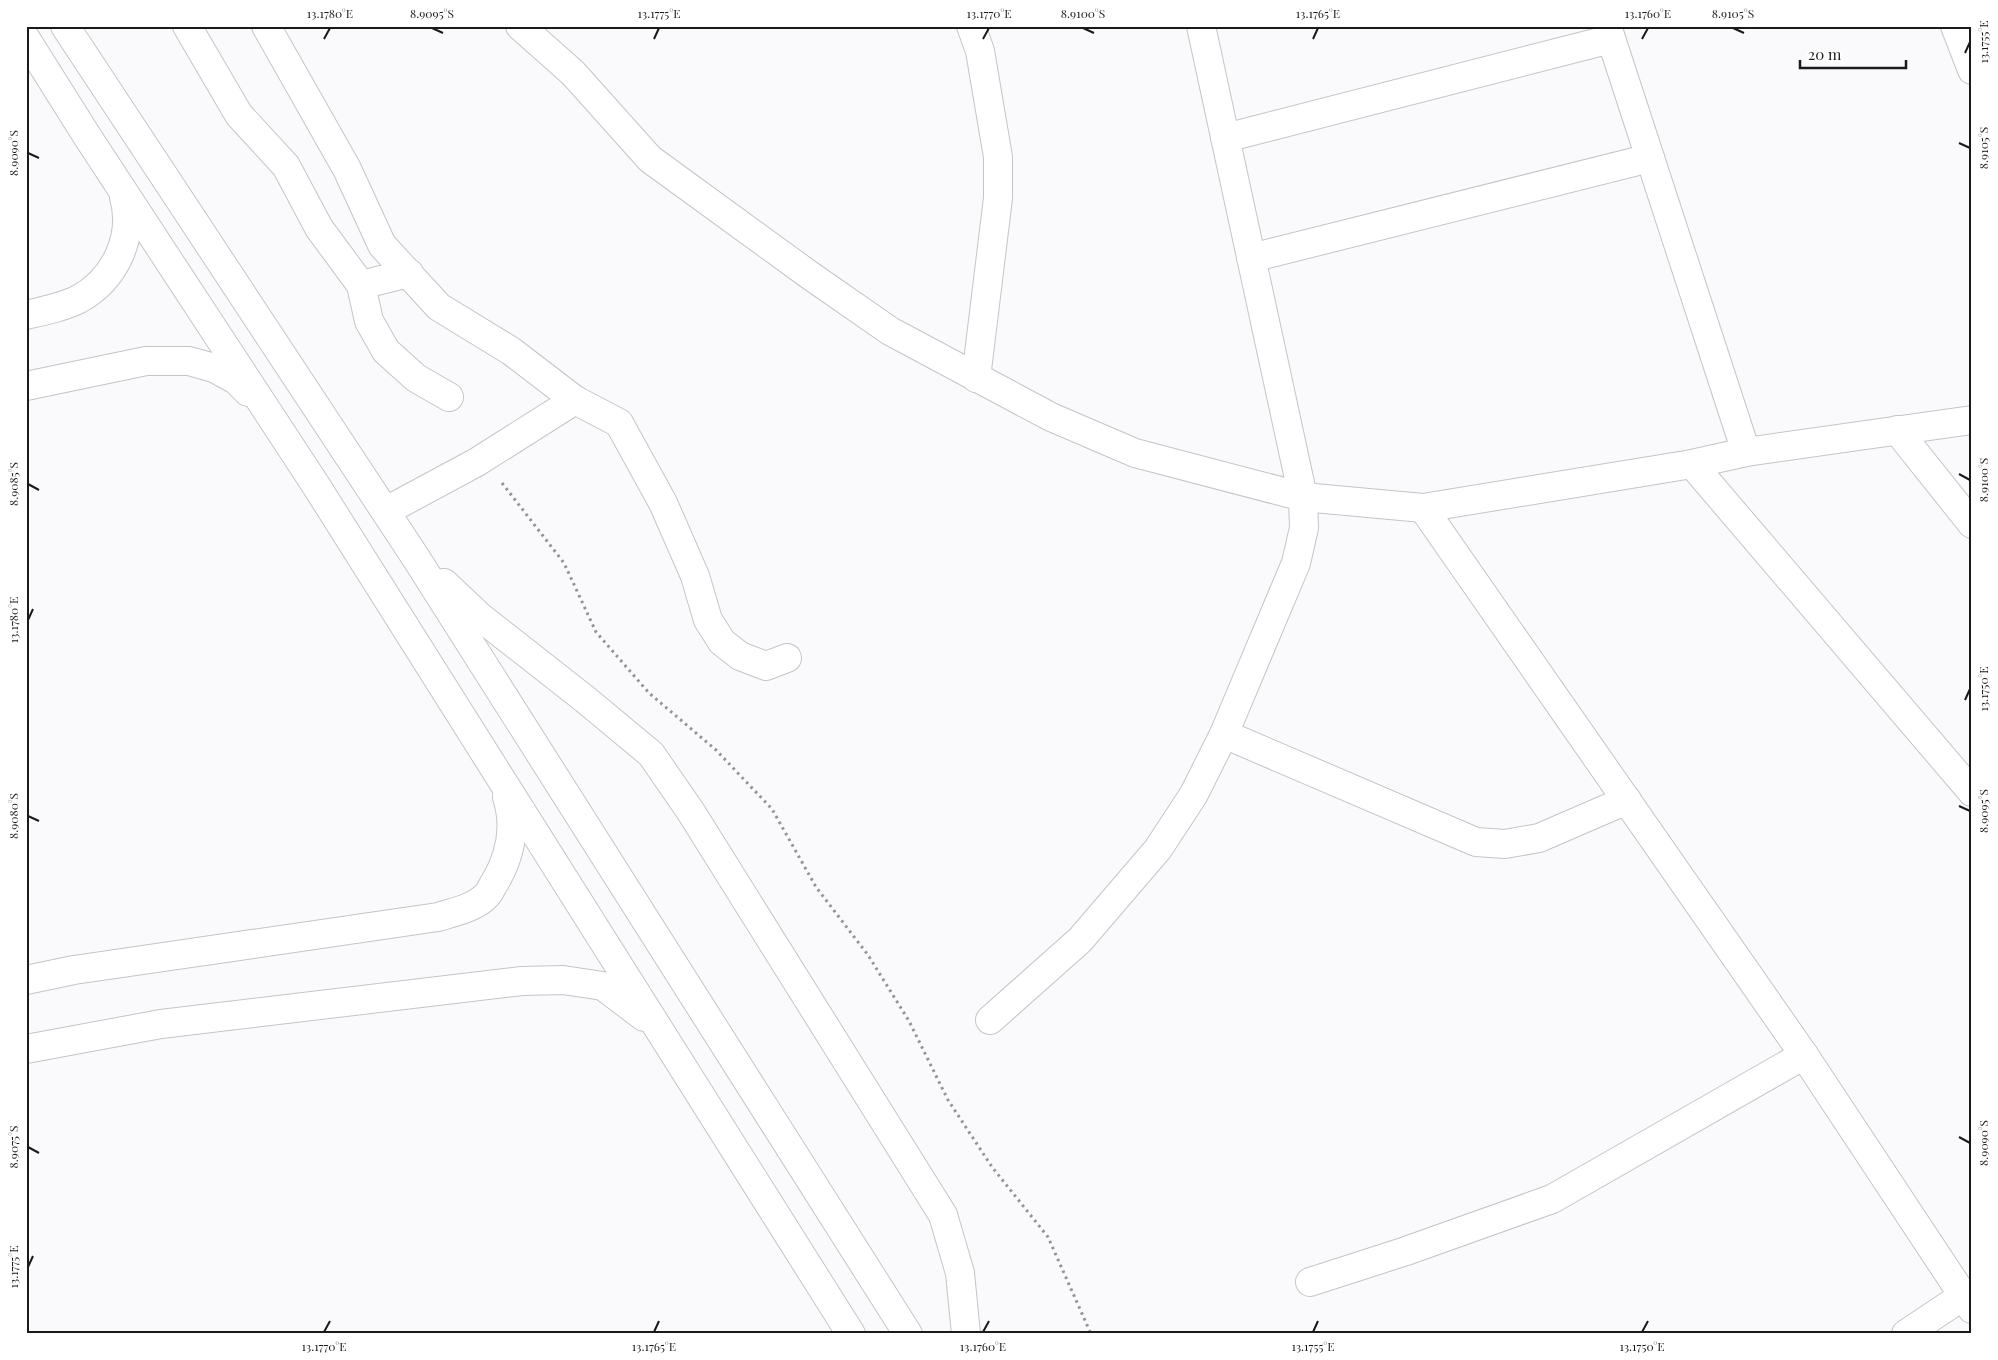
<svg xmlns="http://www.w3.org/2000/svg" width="1998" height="1360" viewBox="0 0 1998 1360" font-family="'Playfair Display',serif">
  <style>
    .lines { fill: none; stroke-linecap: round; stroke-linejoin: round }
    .minor-casing { stroke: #c5c4c7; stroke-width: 30 }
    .path { stroke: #939395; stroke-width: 3; stroke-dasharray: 2.5 4; stroke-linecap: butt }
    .minor { stroke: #fff; stroke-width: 28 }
    .ticks { fill: none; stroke: #1a1a1b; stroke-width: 2 }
    .neatline { fill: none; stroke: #1a1a1b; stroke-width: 2 }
    .ticks-label { font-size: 12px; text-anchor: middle; fill: #1a1a1b }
  </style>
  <rect width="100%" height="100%" fill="#fafafd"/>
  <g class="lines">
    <!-- minor casing -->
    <g class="minor-casing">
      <g id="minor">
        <path d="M65,26L416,558L908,1334"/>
        <path d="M187,26L239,115L286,166L319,228L361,285L369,321L386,351L416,378L449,397"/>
        <path d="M266,26L347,169L382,245L439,307L511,351L575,400L477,462L386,511"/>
        <path d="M520,26L573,73L650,159L808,274L890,331L1051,417L1135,453L1303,497L1423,508L1692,464L1746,452L1972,420"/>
        <path d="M971,26L980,51L998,157V198L976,378"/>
        <path d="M1607,26L1746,452"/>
        <path d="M1955,26L1972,70"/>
        <path d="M26,39L87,136L317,487L851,1334"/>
        <path d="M1225,138L1611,39"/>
        <path d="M1251,258L1650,158"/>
        <path d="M361,285L409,273"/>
        <path d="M26,315C44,311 63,307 79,299C115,279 135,237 124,197"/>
        <path d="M26,386L146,361H189L214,368L236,380L248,392"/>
        <path d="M575,400L619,423L663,503L695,576L708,620L722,642L740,656L766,666L787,658"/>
        <path d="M1897,430L1972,524"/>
        <path d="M1692,464L1972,792"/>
        <path d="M1423,508L1804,1055L1972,1309"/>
        <path d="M444,583L479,616L586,700L651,754L691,812L943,1215L960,1273L966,1334"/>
        <path d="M1224,734L1476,842L1505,844L1539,838L1627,800"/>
        <path d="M26,980L74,970L438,917C454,912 475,908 487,895C490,892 492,886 495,882C511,855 516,826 507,797"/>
        <path d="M990,1020L1080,940L1158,849L1194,794L1224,734L1296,563L1304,528L1303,497L1201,26"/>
        <path d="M26,1049L161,1024L522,981L563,980L603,986L644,1017"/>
        <path d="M1310,1282L1406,1251L1552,1199L1804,1055"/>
        <path d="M1906,1334L1963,1296"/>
      </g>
    </g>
    <!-- path -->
    <path class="path" d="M502,483L564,563L596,632L649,693L716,750L772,809L816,887L868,955L909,1021L948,1100L992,1167L1048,1237L1091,1334"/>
    <!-- minor -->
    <use href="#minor" class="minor"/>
  </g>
  <!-- ticks -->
  <path class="ticks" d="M432,28L443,33M1083,28L1094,33M1733,28L1744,33M324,39L330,28M654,39L659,28M983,39L989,28M1313,39L1318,28M1642,39L1648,28M1965,53L1970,42M1959,143L1970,148M28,153L39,158M1959,474L1970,480M28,484L39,490M28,620L33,609M1965,700L1970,689M1959,806L1970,811M28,816L39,821M1959,1137L1970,1143M28,1147L39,1153M28,1267L33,1256M324,1332L330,1321M654,1332L659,1321M983,1332L989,1321M1313,1332L1318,1321M1642,1332L1648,1321"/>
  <!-- border -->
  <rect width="1998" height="1360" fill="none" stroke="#ffffff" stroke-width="55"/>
  <!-- scale -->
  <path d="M1800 60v8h106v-8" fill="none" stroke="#1a1a1b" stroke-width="2.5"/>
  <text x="1808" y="60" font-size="15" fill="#1a1a1b" stroke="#ffffff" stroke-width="4" paint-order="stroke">20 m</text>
  <rect x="28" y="28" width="1942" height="1304" class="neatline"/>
  <g class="ticks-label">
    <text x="330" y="18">13.1780°E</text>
    <text x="432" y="18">8.9095°S</text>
    <text x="659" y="18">13.1775°E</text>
    <text x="989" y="18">13.1770°E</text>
    <text x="1083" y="18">8.9100°S</text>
    <text x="1318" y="18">13.1765°E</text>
    <text x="1648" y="18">13.1760°E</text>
    <text x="1733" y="18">8.9105°S</text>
    <text transform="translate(1984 42) rotate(-90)" y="4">13.1755°E</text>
    <text transform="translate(1984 148) rotate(-90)" y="4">8.9105°S</text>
    <text transform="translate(14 153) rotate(-90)" y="4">8.9090°S</text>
    <text transform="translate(1984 480) rotate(-90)" y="4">8.9100°S</text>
    <text transform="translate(14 484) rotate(-90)" y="4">8.9085°S</text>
    <text transform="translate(14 620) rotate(-90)" y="4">13.1780°E</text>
    <text transform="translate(1984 689) rotate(-90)" y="4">13.1750°E</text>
    <text transform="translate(1984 811) rotate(-90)" y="4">8.9095°S</text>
    <text transform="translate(14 816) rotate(-90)" y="4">8.9080°S</text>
    <text transform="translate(1984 1143) rotate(-90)" y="4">8.9090°S</text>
    <text transform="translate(14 1147) rotate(-90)" y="4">8.9075°S</text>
    <text transform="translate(14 1267) rotate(-90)" y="4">13.1775°E</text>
    <text x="324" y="1351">13.1770°E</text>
    <text x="654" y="1351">13.1765°E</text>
    <text x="983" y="1351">13.1760°E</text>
    <text x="1313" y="1351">13.1755°E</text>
    <text x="1642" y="1351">13.1750°E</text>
  </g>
</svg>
